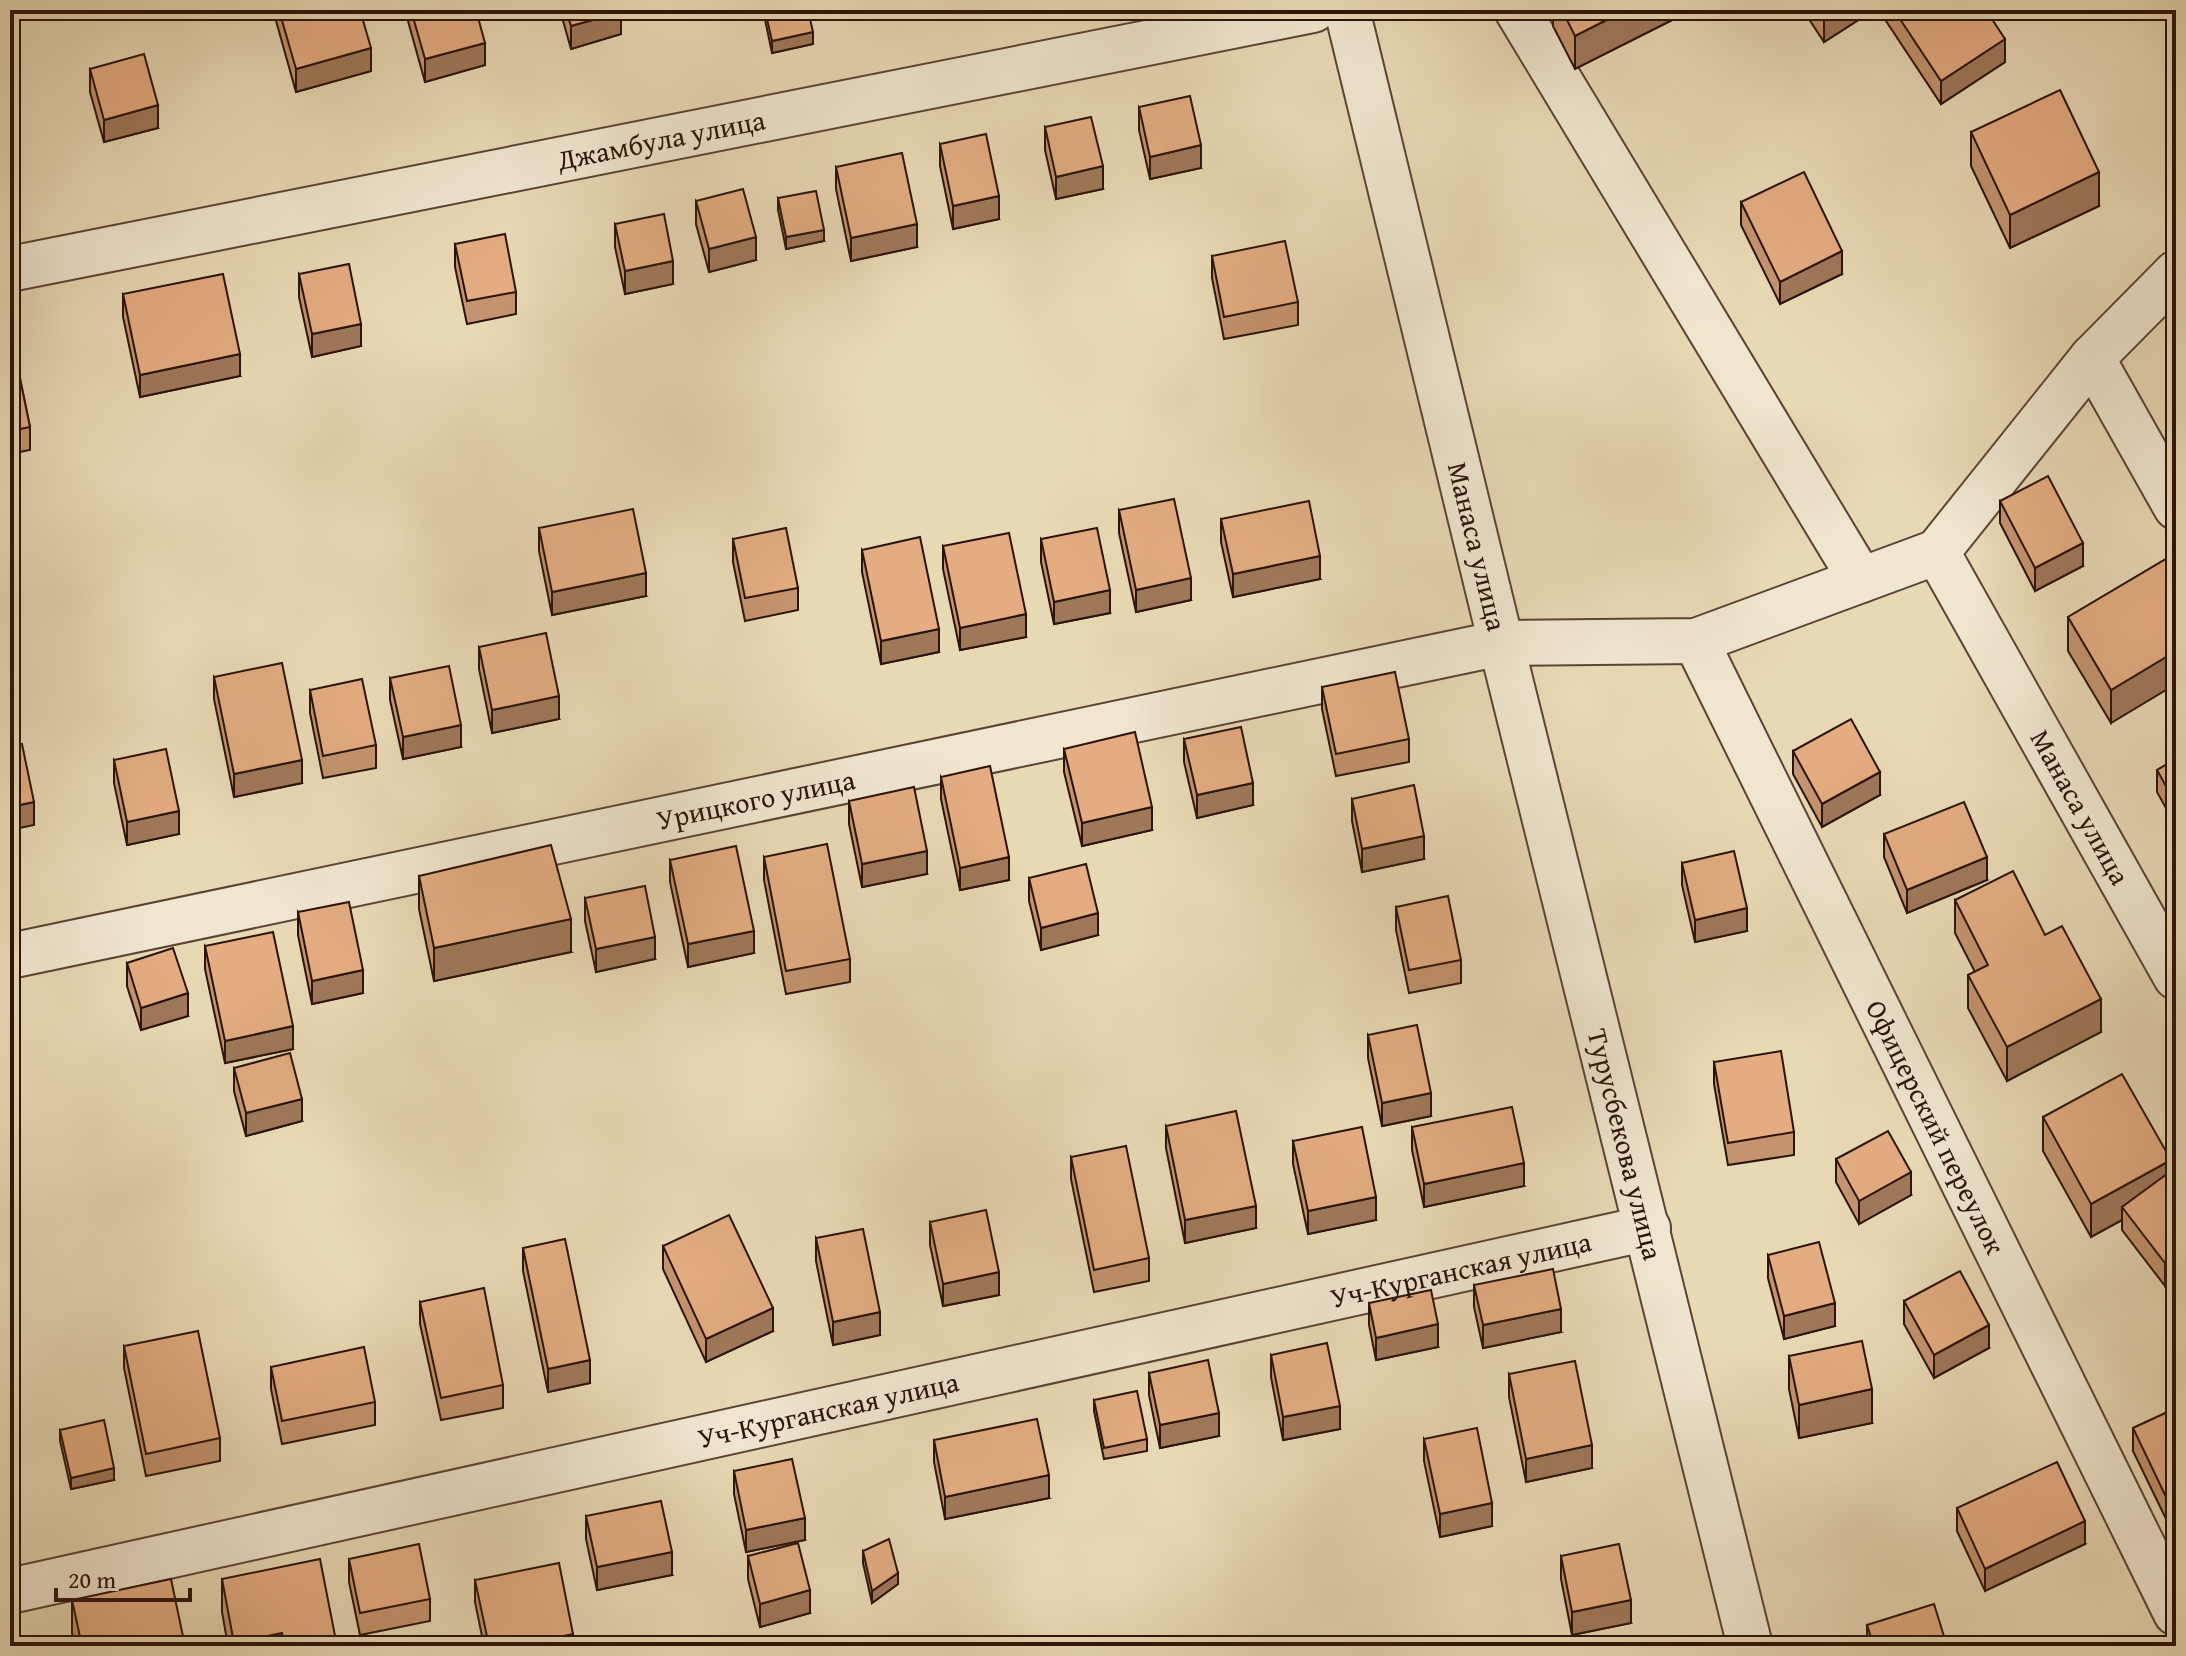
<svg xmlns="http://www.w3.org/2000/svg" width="2186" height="1656" viewBox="0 0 2186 1656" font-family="'Gentium Book Plus',serif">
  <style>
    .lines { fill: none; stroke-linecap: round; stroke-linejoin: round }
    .minor-casing { stroke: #5a4435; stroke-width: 48 }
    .tertiary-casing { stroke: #5a4435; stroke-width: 48 }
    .minor { stroke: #f0e6cf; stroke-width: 44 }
    .tertiary { stroke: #f0e6cf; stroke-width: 44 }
    .wall { fill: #c3946f; stroke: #2b130a; stroke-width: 2 }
    .shaded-wall { fill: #9f785a; stroke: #2b130a; stroke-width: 2 }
    .building { fill: #e3ac81; stroke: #2b130a; stroke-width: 2 }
    .labels { text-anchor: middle; stroke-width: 6; stroke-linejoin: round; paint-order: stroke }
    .street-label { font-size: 28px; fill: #2b130a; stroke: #f0e6cf }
  </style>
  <rect width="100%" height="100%" fill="#e8d9b5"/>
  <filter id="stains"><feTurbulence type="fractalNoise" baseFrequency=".0025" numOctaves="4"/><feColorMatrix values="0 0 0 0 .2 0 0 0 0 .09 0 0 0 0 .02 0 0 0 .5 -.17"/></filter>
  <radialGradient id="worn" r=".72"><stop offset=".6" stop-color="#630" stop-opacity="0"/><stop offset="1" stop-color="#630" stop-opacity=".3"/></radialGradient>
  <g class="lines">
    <!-- minor casing -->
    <g class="minor-casing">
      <g id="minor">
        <path d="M1517,10L1861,580"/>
        <path id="s1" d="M10,269L1313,10"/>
        <path d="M2092,358L2176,507"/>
        <path d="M1937,552L2092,358L2176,273"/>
        <path id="s2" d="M1696,641L2176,1613"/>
        <path id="s3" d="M10,956L1501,643L1696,641L1937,552L2176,977"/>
        <path id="s4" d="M10,1591L1648,1228"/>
      </g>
    </g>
    <!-- tertiary casing -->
    <g class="tertiary-casing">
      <g id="tertiary">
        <path id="s5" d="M1347,10L1501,643L1750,1646"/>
      </g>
    </g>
    <!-- minor -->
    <use href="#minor" class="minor"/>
    <!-- tertiary -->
    <use href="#tertiary" class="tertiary"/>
  </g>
  <!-- wall -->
  <g class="wall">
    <path d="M273,10H360L371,71L296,92Z"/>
    <path d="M408,10H476L485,65L425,82L408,21Z"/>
    <path d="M560,10H620L621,34L571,49Z"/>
    <path d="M763,10H808L813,44L772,53Z"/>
    <path d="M1553,10H1692L1575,69L1553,26Z"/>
    <path d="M1803,10H1874L1824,42Z"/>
    <path d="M1882,10H1986L2005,62L1941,104L1882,15Z"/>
    <path d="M90,69L158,128L104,142L90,92Z"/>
    <path d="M1139,107L1201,168L1150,179L1139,130Z"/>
    <path d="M1045,127L1103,189L1056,199L1045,150Z"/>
    <path d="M1971,132L2099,206L2010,248L1971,166Z"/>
    <path d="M940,144L999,219L953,229L940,166Z"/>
    <path d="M836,167L917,247L851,261L836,189Z"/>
    <path d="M778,198L824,241L786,249L778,210Z"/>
    <path d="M696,201L756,260L709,272L696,224Z"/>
    <path d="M1741,202L1842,274L1780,304L1741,225Z"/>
    <path d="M615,224L673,284L625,294L615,247Z"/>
    <path d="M455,244L516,292V314L467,324L455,267Z"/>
    <path d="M1212,256L1298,302V325L1224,339L1212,278Z"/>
    <path d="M299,274L361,346L312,357L299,297Z"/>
    <path d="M123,294L240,376L140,397L123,317Z"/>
    <path d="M10,330L30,427V450L10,454Z"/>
    <path d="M2000,501L2083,566L2035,591L2000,523Z"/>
    <path d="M1119,510L1191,600L1136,612L1119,533Z"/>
    <path d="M1221,519L1320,579L1233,597L1221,542Z"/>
    <path d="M539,528L646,596L552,615L539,551Z"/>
    <path d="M733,539L798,588V610L745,621L733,562Z"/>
    <path d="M1041,539L1110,613L1054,624L1041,562Z"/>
    <path d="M943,546L1026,637L960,650L943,569Z"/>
    <path d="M862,550L939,652L881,664L862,572Z"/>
    <path d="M2176,553L2111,723L2068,651V617Z"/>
    <path d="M479,647L559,719L492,733L479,669Z"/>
    <path d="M214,677L302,783L234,797L214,699Z"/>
    <path d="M390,678L461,747L403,759L390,700Z"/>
    <path d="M1322,687L1409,739V762L1336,776L1322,709Z"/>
    <path d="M310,690L376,745V768L323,778L310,713Z"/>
    <path d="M1184,739L1253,805L1197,818L1184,762Z"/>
    <path d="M1064,749L1152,830L1082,846L1064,772Z"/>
    <path d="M1793,751L1880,795L1822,827L1793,774Z"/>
    <path d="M2176,759V826L2157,792V770Z"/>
    <path d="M114,760L179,834L127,845L114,783Z"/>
    <path d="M941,777L1009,880L960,890L941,799Z"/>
    <path d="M1352,799L1424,859L1362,872L1352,821Z"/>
    <path d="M849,801L927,874L862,887L849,824Z"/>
    <path d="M1884,834L1987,880L1907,913L1884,857Z"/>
    <path d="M764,857L850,959V982L786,994L764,880Z"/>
    <path d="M670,860L754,953L688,967L670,882Z"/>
    <path d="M1682,863L1747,931L1695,942L1682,885Z"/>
    <path d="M419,876L571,952L434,981L419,909Z"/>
    <path d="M1029,878L1098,935L1041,950L1029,901Z"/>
    <path d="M585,898L655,959L596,972L585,921Z"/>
    <path d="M1955,900L2101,1032L2007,1081L1968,1008V975L1975,972L1955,933Z"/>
    <path d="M1396,907L1461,960V983L1409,993L1396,930Z"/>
    <path d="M298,912L363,993L312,1004L298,935Z"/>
    <path d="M205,946L293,1049L225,1063L205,969Z"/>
    <path d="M127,963L188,1016L141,1030L127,986Z"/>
    <path d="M1368,1035L1431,1116L1382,1126L1368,1058Z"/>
    <path d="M1714,1062L1794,1132V1155L1728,1165L1714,1084Z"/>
    <path d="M234,1068L302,1121L246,1136L234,1091Z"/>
    <path d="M2043,1117L2171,1160L2165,1286L2122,1230V1220L2091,1237L2043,1151Z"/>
    <path d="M1166,1126L1256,1228L1185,1243L1166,1148Z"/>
    <path d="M1412,1127L1524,1186L1424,1207L1412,1150Z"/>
    <path d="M1293,1141L1376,1220L1308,1234L1293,1164Z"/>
    <path d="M1071,1157L1149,1258V1281L1094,1292L1071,1179Z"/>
    <path d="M1836,1159L1911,1195L1859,1224L1836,1182Z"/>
    <path d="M930,1222L999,1295L943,1306L930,1245Z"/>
    <path d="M816,1238L880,1335L833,1345L816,1261Z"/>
    <path d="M663,1246L773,1331L706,1362L663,1269Z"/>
    <path d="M523,1248L590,1383L548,1392L523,1271Z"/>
    <path d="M1768,1255L1835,1326L1784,1339L1768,1278Z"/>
    <path d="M1474,1285L1561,1332L1483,1348L1474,1307Z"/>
    <path d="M1904,1301L1989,1348L1934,1378L1904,1324Z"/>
    <path d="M420,1302L503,1385V1408L441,1420L420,1324Z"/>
    <path d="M1369,1303L1438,1347L1376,1360L1369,1325Z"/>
    <path d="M124,1346L220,1438V1461L146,1476L124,1368Z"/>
    <path d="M1271,1355L1340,1429L1283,1440L1271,1377Z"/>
    <path d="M1789,1356L1872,1423L1799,1438L1789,1389Z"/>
    <path d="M271,1367L375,1402V1425L282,1444L271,1389Z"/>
    <path d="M1149,1373L1219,1436L1160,1448L1149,1395Z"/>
    <path d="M1509,1374L1592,1468L1526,1482L1509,1397Z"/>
    <path d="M1094,1400L1147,1439V1451L1104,1459L1094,1411Z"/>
    <path d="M2176,1408V1517L2167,1521L2133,1451V1428Z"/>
    <path d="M60,1430L114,1480L71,1489L60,1441Z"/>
    <path d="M1424,1439L1492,1526L1440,1537L1424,1461Z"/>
    <path d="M934,1440L1049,1498L945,1519L934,1462Z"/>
    <path d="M734,1471L805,1540L746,1552L734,1494Z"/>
    <path d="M1957,1508L2085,1544L1985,1591L1957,1531Z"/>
    <path d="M586,1516L672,1575L597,1590L586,1539Z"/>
    <path d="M863,1551L898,1584L872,1603L863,1563Z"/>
    <path d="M748,1556L810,1613L760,1627L748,1579Z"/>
    <path d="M1561,1556L1631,1623L1572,1635L1561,1579Z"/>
    <path d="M349,1559L430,1599V1621L360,1635L349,1582Z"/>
    <path d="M222,1579L337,1646H228L222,1612Z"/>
    <path d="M475,1580L573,1646H484L475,1602Z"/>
    <path d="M72,1600L185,1646H75L72,1633Z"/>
    <path d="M1867,1625L1947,1646H1867Z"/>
  </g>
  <!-- shaded-wall -->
  <g class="shaded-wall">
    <path d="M1626,10H1692L1575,69V36Z"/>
    <path d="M1839,10H1874L1824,42V20Z"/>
    <path d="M621,12V34L571,49V26Z"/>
    <path d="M813,32V44L772,53V41Z"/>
    <path d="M2005,39V62L1941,104V81Z"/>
    <path d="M485,43V65L425,82V59Z"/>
    <path d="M371,48V71L296,92V69Z"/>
    <path d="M158,105V128L104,142V120Z"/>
    <path d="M1201,145V168L1150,179V157Z"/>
    <path d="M1103,166V189L1056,199V177Z"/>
    <path d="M2099,172V206L2010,248V215Z"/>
    <path d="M999,196V219L953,229V206Z"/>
    <path d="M917,224V247L851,261V238Z"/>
    <path d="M824,230V241L786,249V237Z"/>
    <path d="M756,237V260L709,272V249Z"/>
    <path d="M1842,251V274L1780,304V282Z"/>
    <path d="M673,261V284L625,294V271Z"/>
    <path d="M361,324V346L312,357V334Z"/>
    <path d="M240,354V376L140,397V375Z"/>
    <path d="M2083,543V566L2035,591V568Z"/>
    <path d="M1320,556V579L1233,597V574Z"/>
    <path d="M646,573V596L552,615V592Z"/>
    <path d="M1191,578V600L1136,612V590Z"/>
    <path d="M1110,590V613L1054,624V602Z"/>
    <path d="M1026,614V637L960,650V628Z"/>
    <path d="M939,629V652L881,664V641Z"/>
    <path d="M2176,651V684L2111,723V690Z"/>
    <path d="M559,696V719L492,733V710Z"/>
    <path d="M461,725V747L403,759V737Z"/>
    <path d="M302,760V783L234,797V774Z"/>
    <path d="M1880,772V795L1822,827V804Z"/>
    <path d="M1253,783V805L1197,818V795Z"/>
    <path d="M34,802V825L10,830V807Z"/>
    <path d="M1152,807V830L1082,846V823Z"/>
    <path d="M179,811V834L127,845V822Z"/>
    <path d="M1424,836V859L1362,872V849Z"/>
    <path d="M927,851V874L862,887V864Z"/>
    <path d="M1009,857V880L960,890V868Z"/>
    <path d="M1987,857V880L1907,913V890Z"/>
    <path d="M1747,908V931L1695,942V920Z"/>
    <path d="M1098,913V935L1041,950V928Z"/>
    <path d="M571,919V952L434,981V948Z"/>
    <path d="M754,931V953L688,967V944Z"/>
    <path d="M655,937V959L596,972V949Z"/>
    <path d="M363,970V993L312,1004V981Z"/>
    <path d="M188,993V1016L141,1030V1008Z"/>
    <path d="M2101,999V1032L2007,1081V1047Z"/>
    <path d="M293,1026V1049L225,1063V1041Z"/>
    <path d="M1431,1093V1116L1382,1126V1103Z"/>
    <path d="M302,1099V1121L246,1136V1113Z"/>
    <path d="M10,1126H12V1148L10,1149Z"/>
    <path d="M2171,1160V1193L2122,1207V1220L2091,1237V1204Z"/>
    <path d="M1524,1163V1186L1424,1207V1184Z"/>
    <path d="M1911,1172V1195L1859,1224V1201Z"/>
    <path d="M1376,1197V1220L1308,1234V1211Z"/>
    <path d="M1256,1206V1228L1185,1243V1220Z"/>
    <path d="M2176,1255V1278L2165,1286V1263Z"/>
    <path d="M999,1272V1295L943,1306V1284Z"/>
    <path d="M1835,1303V1326L1784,1339V1316Z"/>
    <path d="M773,1308V1331L706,1362V1339Z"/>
    <path d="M1561,1309V1332L1483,1348V1325Z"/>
    <path d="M880,1312V1335L833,1345V1322Z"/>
    <path d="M1438,1324V1347L1376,1360V1338Z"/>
    <path d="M1989,1325V1348L1934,1378V1355Z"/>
    <path d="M590,1360V1383L548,1392V1369Z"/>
    <path d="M1872,1389V1423L1799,1438V1405Z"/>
    <path d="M1340,1406V1429L1283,1440V1417Z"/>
    <path d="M1219,1413V1436L1160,1448V1425Z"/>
    <path d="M1592,1445V1468L1526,1482V1459Z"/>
    <path d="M114,1468V1480L71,1489V1478Z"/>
    <path d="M1049,1475V1498L945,1519V1497Z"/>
    <path d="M2176,1494V1517L2167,1521V1499Z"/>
    <path d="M1492,1503V1526L1440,1537V1514Z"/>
    <path d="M805,1518V1540L746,1552V1530Z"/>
    <path d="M2085,1521V1544L1985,1591V1569Z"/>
    <path d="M672,1552V1575L597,1590V1567Z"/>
    <path d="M898,1573V1584L872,1603V1591Z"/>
    <path d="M810,1590V1613L760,1627V1604Z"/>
    <path d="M1631,1600V1623L1572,1635V1612Z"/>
    <path d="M282,1633V1646H234V1643Z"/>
    <path d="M573,1634V1646H517Z"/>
  </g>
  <!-- building -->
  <g class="building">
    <path d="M279,10H360L371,48L296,69Z"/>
    <path d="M411,10H476L485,43L425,59Z"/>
    <path d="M566,10H620L621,12L571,26Z"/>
    <path d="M765,10H808L813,32L772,41Z"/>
    <path d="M1562,10H1626L1575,36Z"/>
    <path d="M1818,10H1839L1824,20Z"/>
    <path d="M1894,10H1986L2005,39L1941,81Z"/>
    <path d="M144,54L158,105L104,120L90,69Z"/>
    <path d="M2060,90L2099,172L2010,215L1971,132Z"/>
    <path d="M1190,96L1201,145L1150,157L1139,107Z"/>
    <path d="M1091,117L1103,166L1056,177L1045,127Z"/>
    <path d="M986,134L999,196L953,206L940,144Z"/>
    <path d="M902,153L917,224L851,238L836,167Z"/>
    <path d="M1804,172L1842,251L1780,282L1741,202Z"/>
    <path d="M743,189L756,237L709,249L696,201Z"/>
    <path d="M816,191L824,230L786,237L778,198Z"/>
    <path d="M664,214L673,261L625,271L615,224Z"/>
    <path d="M505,234L516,292L467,301L455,244Z"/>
    <path d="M1285,241L1298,302L1224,317L1212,256Z"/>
    <path d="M349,264L361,324L312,334L299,274Z"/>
    <path d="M223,274L240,354L140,375L123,294Z"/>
    <path d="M10,330L30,427L10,431Z"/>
    <path d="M2048,476L2083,543L2035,568L2000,501Z"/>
    <path d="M1174,499L1191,578L1136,590L1119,510Z"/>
    <path d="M1309,501L1320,556L1233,574L1221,519Z"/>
    <path d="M633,509L646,573L552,592L539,528Z"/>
    <path d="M786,528L798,588L745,598L733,539Z"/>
    <path d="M1097,528L1110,590L1054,602L1041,539Z"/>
    <path d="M1009,533L1026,614L960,628L943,546Z"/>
    <path d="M920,537L939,629L881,641L862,550Z"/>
    <path d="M2176,553V651L2111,690L2068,617Z"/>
    <path d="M546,633L559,696L492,710L479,647Z"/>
    <path d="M282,663L302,760L234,774L214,677Z"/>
    <path d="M449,666L461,725L403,737L390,678Z"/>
    <path d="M1395,672L1409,739L1336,754L1322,687Z"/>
    <path d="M362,679L376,745L323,756L310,690Z"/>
    <path d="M1851,719L1880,772L1822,804L1793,751Z"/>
    <path d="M1241,727L1253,783L1197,795L1184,739Z"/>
    <path d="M1135,732L1152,807L1082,823L1064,749Z"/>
    <path d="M22,744L34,802L10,807V746Z"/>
    <path d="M166,749L179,811L127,822L114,760Z"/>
    <path d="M2176,759V804L2157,770Z"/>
    <path d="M990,766L1009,857L960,868L941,777Z"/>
    <path d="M1414,785L1424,836L1362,849L1352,799Z"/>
    <path d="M914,787L927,851L862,864L849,801Z"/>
    <path d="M1964,802L1987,857L1907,890L1884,834Z"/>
    <path d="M827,844L850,959L786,971L764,857Z"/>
    <path d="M551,845L571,919L434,948L419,876Z"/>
    <path d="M736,846L754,931L688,944L670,860Z"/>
    <path d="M1734,851L1747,908L1695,920L1682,863Z"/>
    <path d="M1086,864L1098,913L1041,928L1029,878Z"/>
    <path d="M2013,871L2045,935L2062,926L2101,999L2007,1047L1968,975L1988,965L1955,900Z"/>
    <path d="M645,886L655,937L596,949L585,898Z"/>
    <path d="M1448,896L1461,960L1409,970L1396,907Z"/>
    <path d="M349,902L363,970L312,981L298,912Z"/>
    <path d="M273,932L293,1026L225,1041L205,946Z"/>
    <path d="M173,948L188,993L141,1008L127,963Z"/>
    <path d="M1417,1025L1431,1093L1382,1103L1368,1035Z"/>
    <path d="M1781,1051L1794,1132L1728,1143L1714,1062Z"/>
    <path d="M290,1053L302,1099L246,1113L234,1068Z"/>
    <path d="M2122,1074L2171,1160L2091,1204L2043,1117Z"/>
    <path d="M1512,1107L1524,1163L1424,1184L1412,1127Z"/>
    <path d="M1236,1111L1256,1206L1185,1220L1166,1126Z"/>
    <path d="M1362,1127L1376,1197L1308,1211L1293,1141Z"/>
    <path d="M1888,1131L1911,1172L1859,1201L1836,1159Z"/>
    <path d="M1126,1146L1149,1258L1094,1270L1071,1157Z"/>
    <path d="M2171,1171L2176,1178V1255L2165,1263L2122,1207Z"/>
    <path d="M986,1210L999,1272L943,1284L930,1222Z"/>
    <path d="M729,1215L773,1308L706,1339L663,1246Z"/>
    <path d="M863,1229L880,1312L833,1322L816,1238Z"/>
    <path d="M565,1239L590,1360L548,1369L523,1248Z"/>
    <path d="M1819,1242L1835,1303L1784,1316L1768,1255Z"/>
    <path d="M1553,1269L1561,1309L1483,1325L1474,1285Z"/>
    <path d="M1960,1271L1989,1325L1934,1355L1904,1301Z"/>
    <path d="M484,1288L503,1385L441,1398L420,1302Z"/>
    <path d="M1431,1290L1438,1324L1376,1338L1369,1303Z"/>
    <path d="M198,1331L220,1438L146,1454L124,1346Z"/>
    <path d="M1862,1341L1872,1389L1799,1405L1789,1356Z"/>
    <path d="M1327,1343L1340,1406L1283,1417L1271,1355Z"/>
    <path d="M364,1347L375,1402L282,1421L271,1367Z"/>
    <path d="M1208,1360L1219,1413L1160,1425L1149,1373Z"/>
    <path d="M1575,1361L1592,1445L1526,1459L1509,1374Z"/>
    <path d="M1137,1391L1147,1439L1104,1448L1094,1400Z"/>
    <path d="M2176,1408V1494L2167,1499L2133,1428Z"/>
    <path d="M1037,1419L1049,1475L945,1497L934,1440Z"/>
    <path d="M104,1420L114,1468L71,1478L60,1430Z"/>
    <path d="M1477,1428L1492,1503L1440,1514L1424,1439Z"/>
    <path d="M792,1459L805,1518L746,1530L734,1471Z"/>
    <path d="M2057,1462L2085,1521L1985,1569L1957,1508Z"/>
    <path d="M661,1501L672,1552L597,1567L586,1516Z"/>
    <path d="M889,1539L898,1573L872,1591L863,1551Z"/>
    <path d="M798,1543L810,1590L760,1604L748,1556Z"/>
    <path d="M419,1544L430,1599L360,1613L349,1559Z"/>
    <path d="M1619,1544L1631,1600L1572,1612L1561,1556Z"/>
    <path d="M320,1559L337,1646H284L282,1633L234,1643L222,1579Z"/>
    <path d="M559,1563L573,1634L517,1646H489L475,1580Z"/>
    <path d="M171,1579L185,1646H82L72,1600Z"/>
    <path d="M1934,1604L1947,1646H1874L1867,1625Z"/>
  </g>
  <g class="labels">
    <!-- street labels -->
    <g class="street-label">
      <text dy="10" stroke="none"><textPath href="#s1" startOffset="664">Джамбула улица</textPath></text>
      <text dy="10" stroke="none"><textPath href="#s5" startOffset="552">Манаса улица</textPath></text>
      <text dy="10" stroke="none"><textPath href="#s3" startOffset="762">Урицкого улица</textPath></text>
      <text dy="10" stroke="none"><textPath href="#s3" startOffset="2268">Манаса улица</textPath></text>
      <text dy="10" stroke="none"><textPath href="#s2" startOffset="542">Офицерский переулок</textPath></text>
      <text dy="10" stroke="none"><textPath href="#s5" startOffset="1168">Турусбекова улица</textPath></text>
      <text dy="10" stroke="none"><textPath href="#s4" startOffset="1486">Уч-Курганская улица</textPath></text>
      <text dy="10" stroke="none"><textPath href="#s4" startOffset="838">Уч-Курганская улица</textPath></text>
    </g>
  </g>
  <!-- margin -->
  <rect width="2186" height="1656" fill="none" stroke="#e8d9b5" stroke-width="40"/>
  <rect x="12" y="12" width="2162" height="1632" fill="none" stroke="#2b130a" stroke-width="4"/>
  <rect x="20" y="20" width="2146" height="1616" fill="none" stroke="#2b130a" stroke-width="2"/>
  <!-- scale -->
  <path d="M56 1588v12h134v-12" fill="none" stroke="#2b130a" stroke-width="4"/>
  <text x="68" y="1588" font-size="24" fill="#2b130a" stroke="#f0e6cf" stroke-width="6" paint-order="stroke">20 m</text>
  <rect width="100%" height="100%" filter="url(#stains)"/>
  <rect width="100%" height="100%" fill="url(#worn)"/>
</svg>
